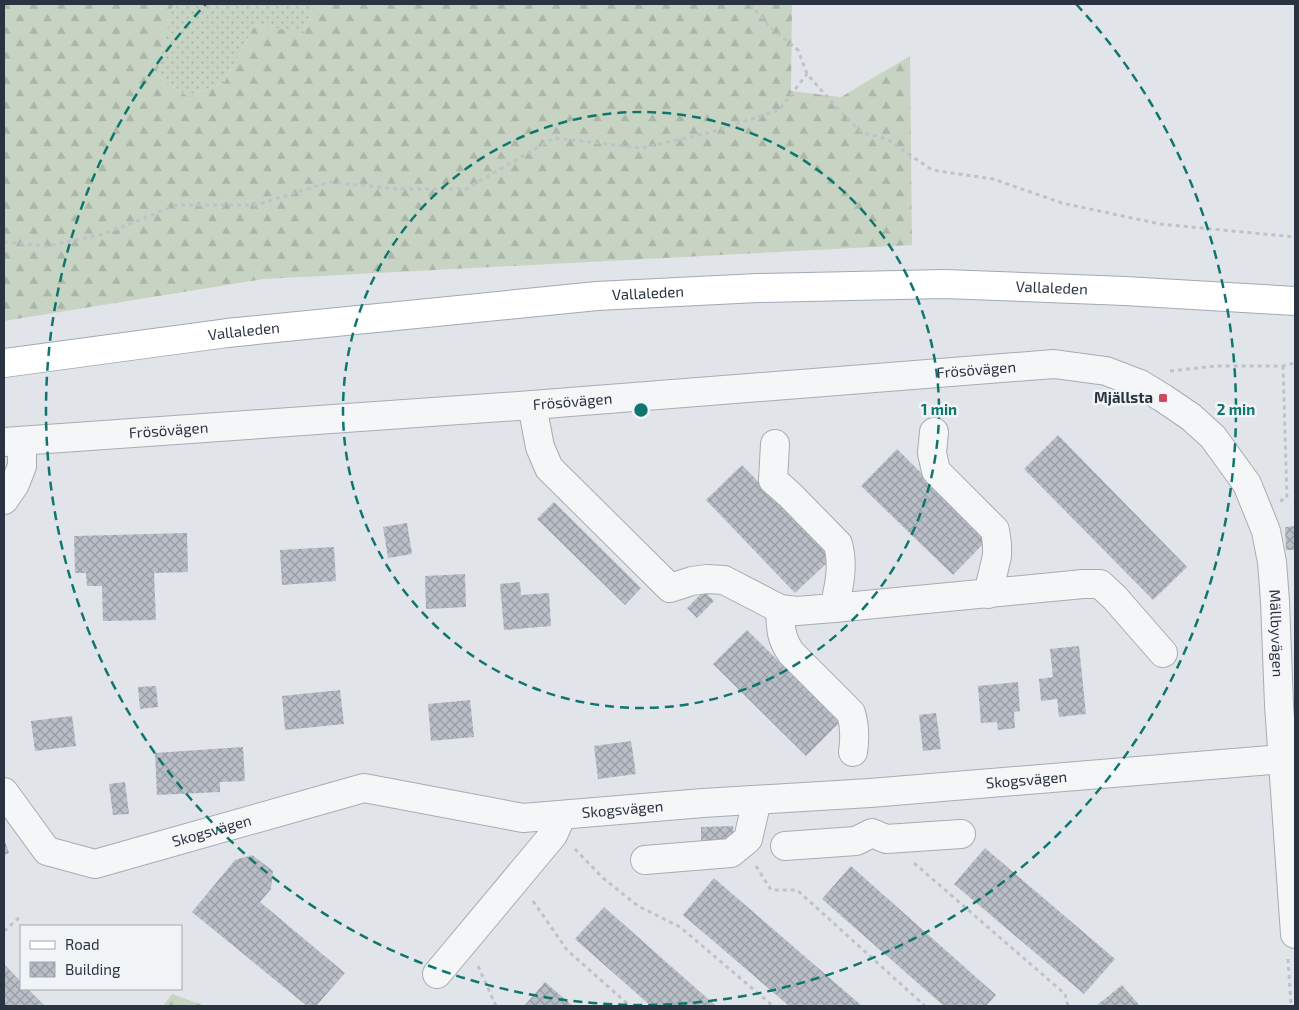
<svg xmlns="http://www.w3.org/2000/svg" width="1299" height="1010" viewBox="0 0 1299 1010" font-family="'Exo 2',sans-serif">
  <style>
    .grass { fill: url(#grass-dots) }
    .forest { fill: url(#forest-firs) }
    .building { fill: url(#building-cross-hatch) }
    .lines { fill: none; stroke-linecap: round; stroke-linejoin: round }
    .minor-casing { stroke: #a6acb4; stroke-width: 30 }
    .major-casing { stroke: #a1a9b5; stroke-width: 30 }
    .path { stroke: #bfc3c8; stroke-width: 3; stroke-dasharray: 4 4; stroke-linecap: butt }
    .minor { stroke: #f4f6f8; stroke-width: 28 }
    .major { stroke: #fff; stroke-width: 28 }
    .ring { fill: none; stroke: #0f766e; stroke-width: 2.5; stroke-dasharray: 9 6 }
    .poi-dot { fill: #cc495e; stroke: #f1f4f7; stroke-width: 2 }
    .labels { text-anchor: middle; stroke-width: 5; stroke-linejoin: round; paint-order: stroke }
    .street-label { font-size: 15px; fill: #2a3341; stroke: #f1f4f7 }
    .poi-label { font-size: 15px; font-weight: bold; fill: #2a3341; stroke: #f1f4f7; text-anchor: end }
    .centre { fill: #0f766e; stroke: #f1f4f7; stroke-width: 2.5 }
    .ring-label { font-size: 15px; text-anchor: middle; font-weight: bold; fill: #0f766e; stroke: #f1f4f7; stroke-width: 5; stroke-linejoin: round; paint-order: stroke }
  </style>
  <defs>
    <pattern id="grass-dots" width="8" height="8" patternUnits="userSpaceOnUse" patternTransform="scale(1.25)"><rect width="8" height="8" fill="#c7d4c3"/><path d="M2 2h.1M6 6h.1" fill="none" stroke="#abb6a9" stroke-width="1.8" stroke-linecap="round"/></pattern>
    <pattern id="forest-firs" width="22" height="20" patternUnits="userSpaceOnUse" patternTransform="scale(1.25)"><rect width="22" height="20" fill="#c7d4c3"/><path d="M5 1l3.5 6h-7zM16 11l3.5 6h-7z" fill="#abb6a9"/></pattern>
    <pattern id="building-cross-hatch" width="8" height="8" patternUnits="userSpaceOnUse" patternTransform="scale(1.25)"><rect width="8" height="8" fill="#b9bec7"/><path d="M0 0l8 8M0 8l8-8" fill="none" stroke="#979ba3"/></pattern>
  </defs>
  <rect width="100%" height="100%" fill="#e1e5ea"/>
  <!-- grass -->
  <path class="grass" d="M173,4H313L304,34L255,25L224,83L187,96L156,75Z"/>
  <!-- forest -->
  <g class="forest">
    <path d="M4,4H173L156,75L187,96L224,83L255,25L304,33L313,4H792L791,91L841,97L910,56L912,245L264,279L4,321Z"/>
    <path d="M172,994L205,1006H163Z"/>
  </g>
  <!-- building -->
  <g class="building">
    <path d="M1058,435L1187,567L1153,600L1024,469Z"/>
    <path d="M897,449L988,539L953,575L861,486Z"/>
    <path d="M742,465L832,558L795,593L706,500Z"/>
    <path d="M554,502L641,588L625,605L537,519Z"/>
    <path d="M407,523L412,554L388,558L383,527Z"/>
    <path d="M1295,526V550H1286L1285,527Z"/>
    <path d="M187,533L188,572L154,573L156,620L103,621L102,586H87L86,573H75L74,536Z"/>
    <path d="M334,547L336,581L282,585L280,550Z"/>
    <path d="M465,574L466,607L426,609L425,576Z"/>
    <path d="M520,582L521,595L549,593L551,626L504,630L500,584Z"/>
    <path d="M704,591L714,601L697,618L687,608Z"/>
    <path d="M747,630L840,722L806,756L713,664Z"/>
    <path d="M1079,646L1086,714L1059,717L1057,699L1041,701L1039,679L1053,677L1050,649Z"/>
    <path d="M1018,682L1020,711L1014,712L1015,728L998,730L997,722L981,723L978,686Z"/>
    <path d="M156,686L158,707L140,709L138,687Z"/>
    <path d="M340,690L344,724L285,730L282,696Z"/>
    <path d="M470,700L474,737L431,741L428,704Z"/>
    <path d="M936,713L941,749L923,751L919,715Z"/>
    <path d="M72,716L76,746L35,751L31,721Z"/>
    <path d="M631,741L636,774L598,779L594,746Z"/>
    <path d="M243,747L245,781L220,782V792L157,795L155,753Z"/>
    <path d="M125,782L129,814L113,815L109,784Z"/>
    <path d="M733,826L734,842H701V827Z"/>
    <path d="M4,839L9,853L4,855Z"/>
    <path d="M985,848L1115,959L1084,994L954,884Z"/>
    <path d="M252,855L273,871L271,889L260,902L345,973L316,1006H307L192,912L235,860Z"/>
    <path d="M851,866L996,995L986,1006H944L822,899Z"/>
    <path d="M714,878L862,1006H789L683,915Z"/>
    <path d="M604,907L716,1006H651L575,939Z"/>
    <path d="M4,964L21,982V989H28L45,1006H4Z"/>
    <path d="M545,982L573,1006H524Z"/>
    <path d="M1122,985L1140,1006H1096Z"/>
  </g>
  <g class="lines">
    <!-- minor casing -->
    <g class="minor-casing">
      <g id="minor">
        <path d="M532,405L540,447L549,468L670,588L692,581L707,579L724,580L780,609L797,611L834,608L1083,584H1100L1115,598L1163,653"/>
        <path d="M934,432L932,453L936,471L995,530L997,544V556L988,594"/>
        <path id="s1" d="M4,442L532,405L1054,364L1106,371L1140,384L1163,398L1191,417L1213,437L1247,484L1266,531L1272,562L1275,601L1279,705L1295,934"/>
        <path d="M775,444L773,480L790,495L838,544C844,566 839,587 834,608"/>
        <path d="M4,500L15,484L22,466V441"/>
        <path d="M780,609C781,627 780,637 791,653L851,713C855,726 855,738 853,752"/>
        <path id="s2" d="M4,792L47,851L95,864L364,788L523,818L703,803L870,793L1283,759"/>
        <path d="M785,846L856,841L872,833L886,839L961,834"/>
        <path d="M645,860L731,853L748,839L757,800"/>
        <path d="M437,974L553,835L562,815"/>
      </g>
    </g>
    <!-- major casing -->
    <g class="major-casing">
      <g id="major">
        <path id="s3" d="M4,363L227,333L597,296L758,288L944,284L1125,291L1295,301"/>
      </g>
    </g>
    <!-- path -->
    <g class="path">
      <path d="M750,4L771,28L798,50L807,74L840,111L861,132L887,139L932,170L993,179L1062,203L1160,224L1295,237"/>
      <path d="M4,242L47,246L104,234L177,205H256L329,182L398,189H466L554,138L642,148L712,132L779,110L807,74"/>
      <path d="M1170,371L1216,366H1283L1295,363"/>
      <path d="M1280,501L1287,498L1283,366"/>
      <path d="M575,849L603,878L638,906L680,927L773,1006"/>
      <path d="M914,863L1065,994L1068,1006"/>
      <path d="M756,866L771,890H797L925,1006"/>
      <path d="M533,901L567,950L630,1006"/>
      <path d="M4,931L20,917"/>
      <path d="M1288,959L1291,1006"/>
      <path d="M478,966L496,1006"/>
    </g>
    <!-- minor -->
    <use href="#minor" class="minor"/>
    <!-- major -->
    <use href="#major" class="major"/>
  </g>
  <!-- distance rings -->
  <g class="ring">
    <circle cx="641" cy="410" r="298"/>
    <path d="M1076 4A595 595 0 1 1 206 4"/>
  </g>
  <!-- markers -->
  <rect class="poi-dot" x="1158" y="393" width="10" height="10" rx="2.5"/>
  <g class="labels">
    <!-- street labels -->
    <g class="street-label">
      <text dy="5" stroke="none"><textPath href="#s3" startOffset="1052">Vallaleden</textPath></text>
      <text dy="5" stroke="none"><textPath href="#s3" startOffset="648">Vallaleden</textPath></text>
      <text dy="5" stroke="none"><textPath href="#s3" startOffset="242">Vallaleden</textPath></text>
      <text dy="5" stroke="none"><textPath href="#s1" startOffset="975">Frösövägen</textPath></text>
      <text dy="5" stroke="none"><textPath href="#s1" startOffset="570">Frösövägen</textPath></text>
      <text dy="5" stroke="none"><textPath href="#s1" startOffset="165">Frösövägen</textPath></text>
      <text dy="5" stroke="none"><textPath href="#s1" startOffset="1444">Mällbyvägen</textPath></text>
      <text dy="5" stroke="none"><textPath href="#s2" startOffset="1069">Skogsvägen</textPath></text>
      <text dy="5" stroke="none"><textPath href="#s2" startOffset="664">Skogsvägen</textPath></text>
      <text dy="5" stroke="none"><textPath href="#s2" startOffset="244">Skogsvägen</textPath></text>
    </g>
    <!-- poi labels -->
    <g class="poi-label">
      <text x="1153" y="403">Mjällsta</text>
    </g>
  </g>
  <circle cx="641" cy="410" r="8" class="centre"/>
  <g class="ring-label">
    <text x="939" y="415">1 min</text>
    <text x="1236" y="415">2 min</text>
  </g>
  <!-- border -->
  <rect width="1299" height="1010" fill="none" stroke="#2a3341" stroke-width="10"/>
  <!-- legend -->
  <rect x="20" y="925" width="162" height="65" fill="#f1f4f7" stroke="#a1a7ae"/>
  <rect x="30" y="941" width="25" height="8" fill="#ffffff" stroke="#a1a7ae"/>
  <text x="65" y="950" font-size="15" fill="#2a3341">Road</text>
  <rect x="30" y="962" width="25" height="15" fill="url(#building-cross-hatch)" stroke="#a1a7ae"/>
  <text x="65" y="975" font-size="15" fill="#2a3341">Building</text>
</svg>
